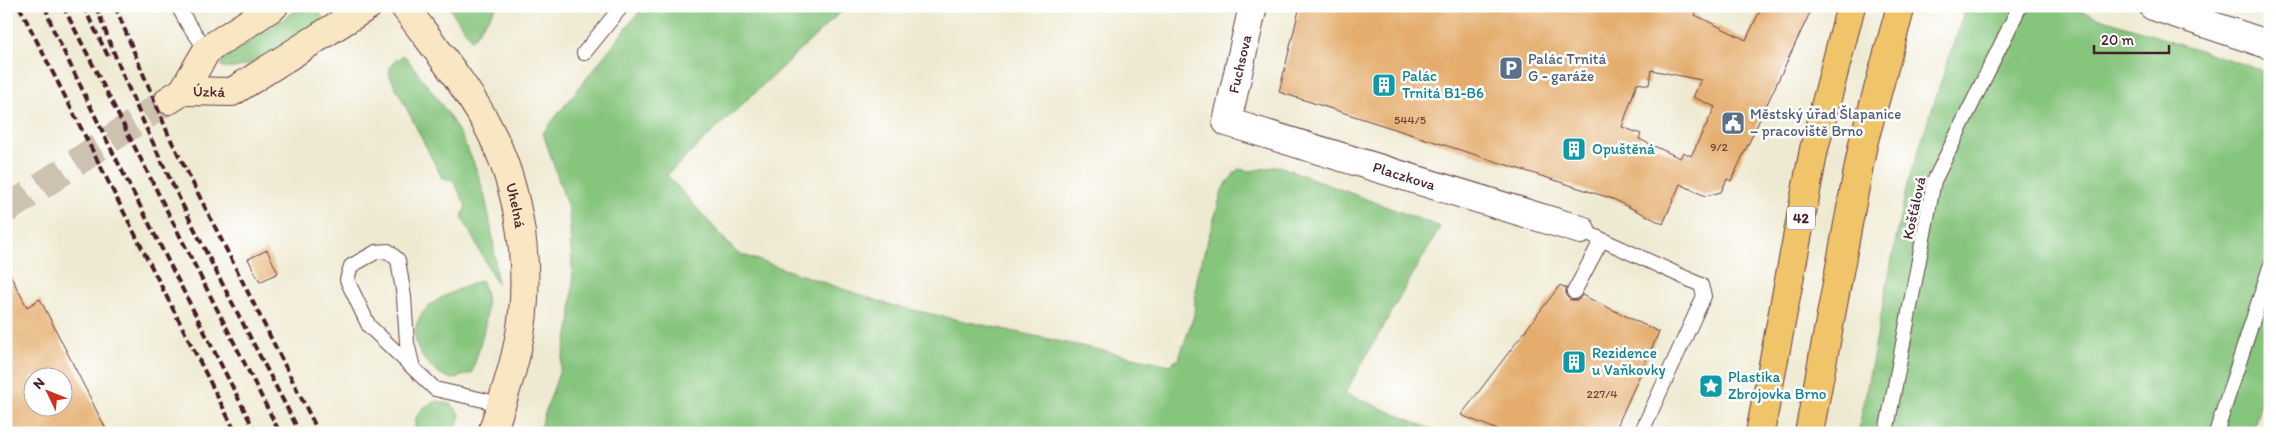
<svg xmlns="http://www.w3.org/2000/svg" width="2276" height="439" viewBox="0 0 2276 439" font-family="Itim,sans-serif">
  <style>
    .green { fill: #85c57c; stroke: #687254 }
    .building { fill: #e4ad6d; fill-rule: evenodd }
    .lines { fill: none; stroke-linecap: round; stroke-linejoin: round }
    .secondary-tunnel { stroke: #cdc1b0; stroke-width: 28; stroke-dasharray: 28 14; stroke-linecap: butt }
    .service-casing { stroke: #633d44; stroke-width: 16 }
    .minor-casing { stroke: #633d44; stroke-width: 30 }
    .secondary-casing { stroke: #633d44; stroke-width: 30 }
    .primary-casing { stroke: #633d44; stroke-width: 30 }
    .service { stroke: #fff; stroke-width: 14 }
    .minor { stroke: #fff; stroke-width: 28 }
    .secondary { stroke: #f9e7c3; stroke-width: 28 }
    .primary { stroke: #f0c469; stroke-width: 28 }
    .rail { stroke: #4a1f2b; stroke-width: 4; stroke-dasharray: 8 4; stroke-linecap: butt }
    .labels { text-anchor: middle; stroke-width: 5; stroke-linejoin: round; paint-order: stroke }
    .number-label { font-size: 12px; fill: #70423c }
    .shield { fill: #fff; stroke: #80626b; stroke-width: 1 }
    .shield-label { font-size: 14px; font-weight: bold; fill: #4a1f2b }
    .service-label { font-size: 15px; fill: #4e5e75; stroke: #fff; text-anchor: start }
    .street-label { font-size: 15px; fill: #4a1f2b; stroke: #fff }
    .culture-label { font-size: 15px; fill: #0d838f; stroke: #fff; text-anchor: start }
  </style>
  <rect width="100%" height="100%" fill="#fff"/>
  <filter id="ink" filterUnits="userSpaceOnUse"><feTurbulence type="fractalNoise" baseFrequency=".02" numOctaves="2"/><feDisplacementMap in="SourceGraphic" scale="10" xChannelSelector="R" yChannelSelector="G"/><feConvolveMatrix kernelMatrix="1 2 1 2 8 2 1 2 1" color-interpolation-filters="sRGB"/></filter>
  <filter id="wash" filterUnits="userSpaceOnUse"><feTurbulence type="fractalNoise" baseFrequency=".0096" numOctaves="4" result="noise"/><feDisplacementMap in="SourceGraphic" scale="20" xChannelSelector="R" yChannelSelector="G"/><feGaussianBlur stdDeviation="1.12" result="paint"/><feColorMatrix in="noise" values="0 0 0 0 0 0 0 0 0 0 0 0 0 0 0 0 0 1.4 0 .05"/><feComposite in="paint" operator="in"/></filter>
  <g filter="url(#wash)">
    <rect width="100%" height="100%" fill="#eeead1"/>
    <!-- green -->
    <g class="green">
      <path d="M303,6H315L324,20C305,32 241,79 221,66L222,60Z"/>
      <path d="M448,6H497L472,40Z"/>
      <path d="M644,6H847L667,175L737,253L890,305L1170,365L1179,358L1194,315L1197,277L1223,188L1238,169L1250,171L1279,166L1440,227L1345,393L1441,433H538L559,373L570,325L573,284L569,211L543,133Z"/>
      <path d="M1966,6H2064L2270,73V373L2252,433H1858L1906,188Z"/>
      <path d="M404,55C427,85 452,115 468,150C488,192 494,238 497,284L462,217L466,206L453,180L442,178L390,76C388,64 395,61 404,55Z"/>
      <path d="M481,280C495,309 480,343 472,373L452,379C423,369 401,336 426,309C440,295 464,288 481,280Z"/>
      <path d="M438,401L452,405L460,414L455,433H416C412,416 422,405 438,401Z"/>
    </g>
    <g id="blocks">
      <!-- building -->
      <g class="building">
        <path d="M1300,6H1699L1695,15L1746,40L1762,6H1813L1731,181L1727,179L1721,192L1705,196L1680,184L1663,224L1613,199L1279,92ZM1651,70L1701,80L1693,97L1715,107L1691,156L1683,152L1680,158L1639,139L1641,134L1622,127L1637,83L1649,85Z"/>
        <path d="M267,250L278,273L260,282L248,259Z"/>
        <path d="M6,267L27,307L40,299L108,433H6ZM32,376H62V406H32Z"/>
        <path d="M1560,285L1566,288V296L1570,300H1578L1582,295L1659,332L1614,433H1505L1461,415Z"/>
      </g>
    </g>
  </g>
  <g filter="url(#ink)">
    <use href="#blocks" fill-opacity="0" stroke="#633d44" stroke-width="1"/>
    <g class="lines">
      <!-- secondary-tunnel -->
      <path class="secondary-tunnel" d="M6,210L167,101"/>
      <!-- service casing -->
      <g class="service-casing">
        <g id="service">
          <path d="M178,6L188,24L207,50"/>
          <path d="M584,53L622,6"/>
          <path d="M1581,230L1701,285L1704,296L1641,433"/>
          <path d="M1574,292L1601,241"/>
          <path d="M413,368L407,343L404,297L398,260L388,251L376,252L351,266L347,280L369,326L435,389L501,404"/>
          <path d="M1886,433L1934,181L2020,6"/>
          <path d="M2216,433L2270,267"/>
        </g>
      </g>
      <!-- minor casing -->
      <g class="minor-casing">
        <g id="minor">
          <path id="s1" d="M1253,6L1227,122L1581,230"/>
          <path d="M2153,6L2270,45"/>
        </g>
      </g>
      <!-- secondary casing -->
      <g class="secondary-casing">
        <g id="secondary">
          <path id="s2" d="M404,6C431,43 462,80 485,121C521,186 534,276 517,349C511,377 501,405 492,433"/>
          <path id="s3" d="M183,91L232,92L368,6"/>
          <path d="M169,100L183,91L207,50L274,6"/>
        </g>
      </g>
      <!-- primary casing -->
      <g class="primary-casing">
        <g id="primary">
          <path d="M1760,433L1814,149L1851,6"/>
          <path d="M1809,433L1863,144L1901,6"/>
        </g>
      </g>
      <!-- service -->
      <use href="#service" class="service"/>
      <!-- minor -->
      <use href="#minor" class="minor"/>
      <!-- secondary -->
      <use href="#secondary" class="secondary"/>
      <!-- primary -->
      <use href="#primary" class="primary"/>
      <!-- rail -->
      <g class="rail">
        <path d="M19,6L236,433"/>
        <path d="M45,6L53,29L110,147L256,433"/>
        <path d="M63,6L280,433"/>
        <path d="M83,6L108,56"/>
        <path d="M96,6C150,154 228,293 300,433"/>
        <path d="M115,6L169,136L319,433"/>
      </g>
    </g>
  </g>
  <!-- icons -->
  <defs>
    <g id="parking-square" transform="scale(1.25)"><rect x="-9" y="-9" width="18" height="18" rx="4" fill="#5c6f8a" stroke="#fff"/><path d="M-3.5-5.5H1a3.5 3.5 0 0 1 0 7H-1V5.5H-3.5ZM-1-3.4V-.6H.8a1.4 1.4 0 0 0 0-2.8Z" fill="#fff"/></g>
    <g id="building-square" transform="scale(1.25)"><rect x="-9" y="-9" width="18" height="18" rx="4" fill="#0f9aa8" stroke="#fff"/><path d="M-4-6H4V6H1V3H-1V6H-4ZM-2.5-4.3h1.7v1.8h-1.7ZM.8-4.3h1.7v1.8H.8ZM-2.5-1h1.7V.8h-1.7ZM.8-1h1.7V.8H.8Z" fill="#fff"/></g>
    <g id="civic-square" transform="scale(1.25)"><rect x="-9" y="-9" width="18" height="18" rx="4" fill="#5c6f8a" stroke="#fff"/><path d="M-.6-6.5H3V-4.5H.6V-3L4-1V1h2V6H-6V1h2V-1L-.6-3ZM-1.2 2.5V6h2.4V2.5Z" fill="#fff"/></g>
    <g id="sight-square" transform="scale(1.25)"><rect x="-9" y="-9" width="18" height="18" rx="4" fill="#0f9aa8" stroke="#fff"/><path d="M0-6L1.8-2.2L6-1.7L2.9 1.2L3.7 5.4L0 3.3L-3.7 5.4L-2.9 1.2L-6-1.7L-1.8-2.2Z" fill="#fff"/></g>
  </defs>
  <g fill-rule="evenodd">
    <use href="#parking-square" x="1511" y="68"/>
    <use href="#building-square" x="1384" y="85"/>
    <use href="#civic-square" x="1733" y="123"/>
    <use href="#building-square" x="1574" y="149"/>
    <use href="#building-square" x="1574" y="362"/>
    <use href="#sight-square" x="1711" y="386"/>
  </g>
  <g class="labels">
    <!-- number labels -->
    <g class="number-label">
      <text x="1410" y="124">544/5</text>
      <text x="1719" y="151">9/2</text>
      <text x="1602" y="398">227/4</text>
    </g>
    <!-- shield labels -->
    <rect class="shield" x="1787" y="206.5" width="28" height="23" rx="4"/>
    <g class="shield-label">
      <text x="1801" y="223">42</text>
    </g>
    <!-- service labels -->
    <g class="service-label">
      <text x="1528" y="64">Palác Trnitá<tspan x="1528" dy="17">G - garáže</tspan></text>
      <text x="1750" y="119">Městský úřad Šlapanice<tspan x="1750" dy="17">– pracoviště Brno</tspan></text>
    </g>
    <!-- street labels -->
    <g class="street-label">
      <text transform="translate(1240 64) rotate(-77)" y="5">Fuchsova</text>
      <text dy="5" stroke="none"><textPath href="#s3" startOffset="26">Úzká</textPath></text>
      <text dy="5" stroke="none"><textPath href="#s1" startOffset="304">Placzkova</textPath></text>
      <text dy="5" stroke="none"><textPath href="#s2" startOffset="231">Uhelná</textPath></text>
      <text transform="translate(1914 208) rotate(-78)" y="5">Košťálová</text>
    </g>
    <!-- culture labels -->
    <g class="culture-label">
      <text x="1402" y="81">Palác<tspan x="1402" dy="17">Trnitá B1-B6</tspan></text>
      <text x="1592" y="154">Opuštěná</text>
      <text x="1592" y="358">Rezidence<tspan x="1592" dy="17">u Vaňkovky</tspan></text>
      <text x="1728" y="382">Plastika<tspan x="1728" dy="17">Zbrojovka Brno</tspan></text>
    </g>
  </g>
  <!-- margin -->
  <rect width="2276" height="439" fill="none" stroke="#fff" stroke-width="25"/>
  <!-- north arrow -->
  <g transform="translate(48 392) rotate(313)"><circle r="24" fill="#ffffff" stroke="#b7a5aa"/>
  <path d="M0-4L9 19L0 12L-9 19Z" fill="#c8321e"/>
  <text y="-8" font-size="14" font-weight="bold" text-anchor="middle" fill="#4a1f2b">N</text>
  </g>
  <!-- scale -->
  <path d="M2094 45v8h75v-8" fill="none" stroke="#4a1f2b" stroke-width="2.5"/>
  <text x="2101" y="45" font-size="15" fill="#4a1f2b" stroke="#ffffff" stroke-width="4" paint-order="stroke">20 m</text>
</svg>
